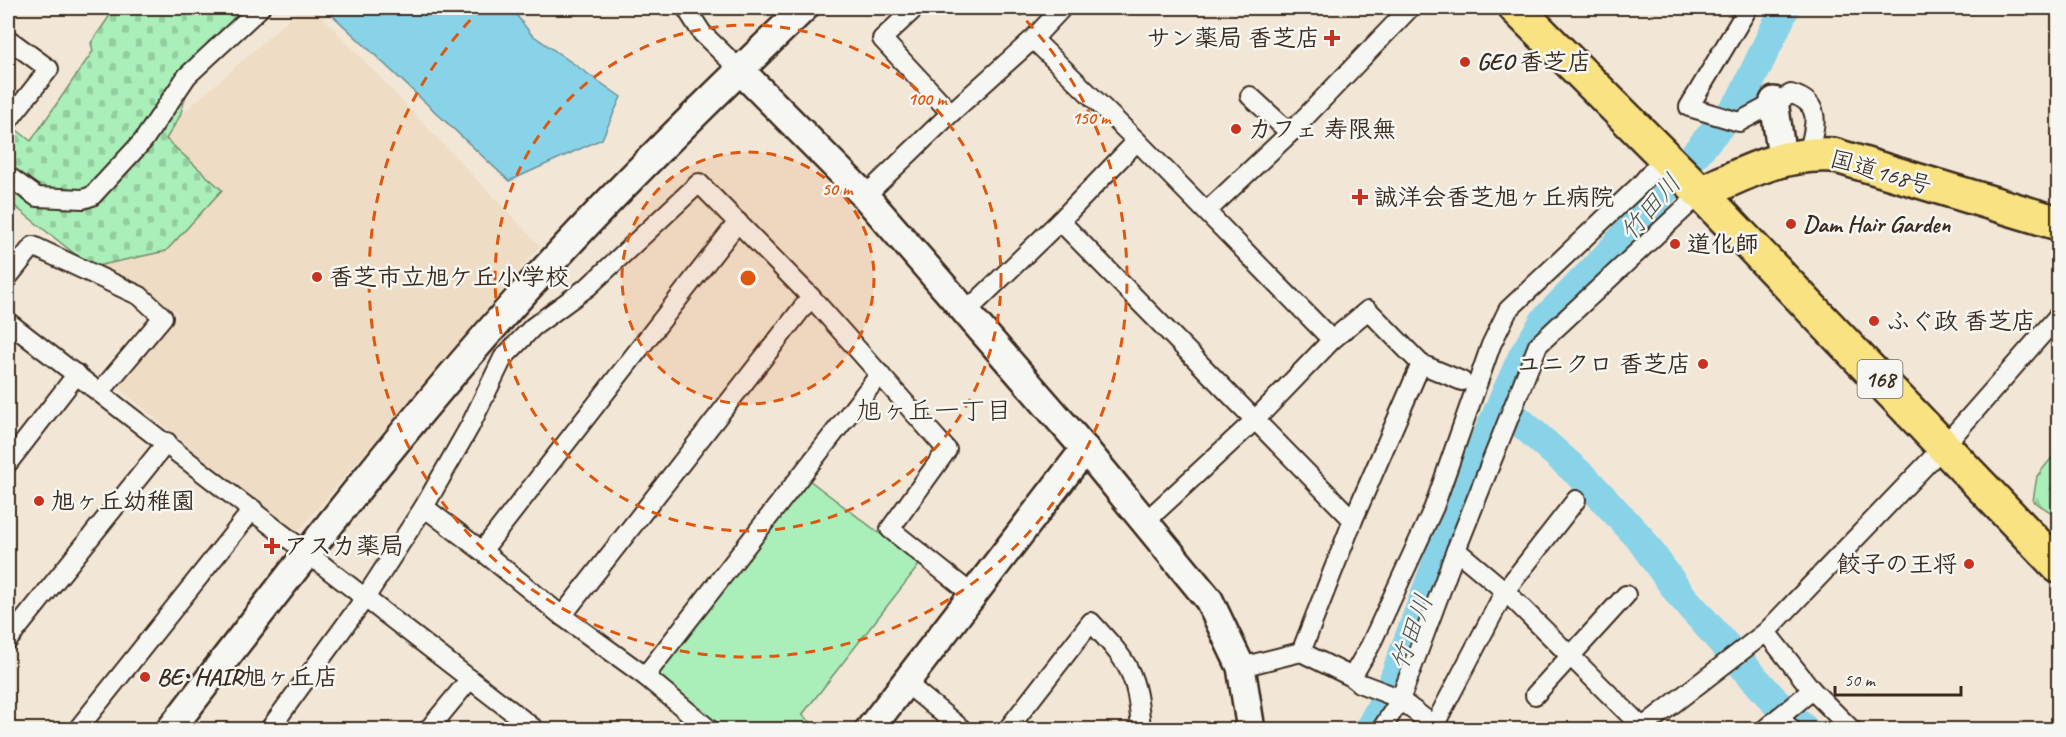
<svg xmlns="http://www.w3.org/2000/svg" width="2066" height="737" viewBox="0 0 2066 737" font-family="Caveat,'Klee One',sans-serif">
  <style>
    .built { fill: #efdcc4 }
    .green { fill: #aaefba; stroke: #728c6c; stroke-width: 1.5 }
    .forest { fill: url(#forest-firs); stroke: #728c6c; stroke-width: 1.5 }
    .cemetery { fill: url(#cemetery-stones); stroke: #728c6c; stroke-width: 1.5 }
    .water { fill: #89d3e9; stroke: #6a8f98; stroke-width: 1.5 }
    .lines { fill: none; stroke-linecap: round; stroke-linejoin: round }
    .river { stroke: #89d3e9; stroke-width: 30 }
    .street-casing { stroke: #3b2a1e; stroke-width: 22 }
    .secondary-casing { stroke: #3b2a1e; stroke-width: 32 }
    .highway-casing { stroke: #3b2a1e; stroke-width: 38 }
    .street { stroke: #f6f6f2; stroke-width: 18 }
    .secondary { stroke: #f6f6f2; stroke-width: 27 }
    .highway { stroke: #f8e281; stroke-width: 33 }
    .ring { fill: none; stroke: #df570d; stroke-width: 3; stroke-dasharray: 10 8 }
    .poi-dot { fill: #c8321e; stroke: #f6f6f2; stroke-width: 2 }
    .labels { text-anchor: middle; stroke-width: 5; stroke-linejoin: round; paint-order: stroke }
    .shield { fill: #f6f6f2; stroke: #73675e; stroke-width: 1.5 }
    .shield-label { font-size: 22px; font-weight: bold; fill: #3b2a1e }
    .poi-label { font-size: 24px; font-weight: bold; fill: #3b2a1e; stroke: #f6f6f2; text-anchor: start }
    .street-label { font-size: 24px; fill: #3b2a1e; stroke: #f6f6f2 }
    .water-label { font-size: 26px; font-style: italic; fill: #4e5451; stroke: #f6f6f2 }
    .neighbourhood-label { font-size: 26px; fill: #3b2a1e; stroke: #f6f6f2 }
    .centre { fill: #df570d; stroke: #f6f6f2; stroke-width: 3 }
    .ring-label { font-size: 18px; text-anchor: middle; font-weight: bold; fill: #df570d; stroke: #f6f6f2; stroke-width: 5; stroke-linejoin: round; paint-order: stroke }
  </style>
  <defs>
    <pattern id="forest-firs" width="22" height="20" patternUnits="userSpaceOnUse" patternTransform="scale(1.5)"><rect width="22" height="20" fill="#aaefba"/><path d="M5 1l3.5 6h-7zM16 11l3.5 6h-7z" fill="#93cd9f"/></pattern>
    <pattern id="cemetery-stones" width="16" height="16" patternUnits="userSpaceOnUse" patternTransform="scale(1.5)"><rect width="16" height="16" fill="#aaefba"/><path d="M2 7V4a2 2 0 0 1 4 0v3zM10 15v-3a2 2 0 0 1 4 0v3z" fill="#93cd9f"/></pattern>
  </defs>
  <rect width="100%" height="100%" fill="#f2e7d7"/>
  <filter id="ink" filterUnits="userSpaceOnUse"><feTurbulence type="fractalNoise" baseFrequency=".0167" numOctaves="2"/><feDisplacementMap in="SourceGraphic" scale="12" xChannelSelector="R" yChannelSelector="G"/><feConvolveMatrix kernelMatrix="1 2 1 2 8 2 1 2 1" color-interpolation-filters="sRGB"/></filter>
  <g filter="url(#ink)">
    <!-- built -->
    <path class="built" d="M301,8H314L540,246L297,533H293L121,390V382L178,314L144,287L97,266L166,251L221,191L166,140L180,116Z"/>
    <!-- green -->
    <path class="green" d="M805,477L920,564L802,715L819,729H718L649,676Z"/>
    <!-- forest -->
    <path class="forest" d="M2058,450V517L2033,501L2037,476Z"/>
    <!-- cemetery -->
    <path class="cemetery" d="M115,8H260L199,69L188,88L180,116L166,139L222,190L166,251L97,266L80,258L8,201V134L13,127L31,141L93,51L91,43Z"/>
    <!-- water -->
    <path class="water" d="M329,8H511L531,34L621,97L602,139L509,181L328,11Z"/>
    <g class="lines">
      <!-- river -->
      <g class="river">
        <path d="M1504,399L1516,418L1586,480L1639,537L1679,593L1779,706L1805,730"/>
        <path d="M1369,730L1389,693L1469,477L1523,356L1545,320L1608,255L1740,102L1785,8"/>
      </g>
      <!-- street casing -->
      <g class="street-casing">
        <g id="street">
          <path d="M686,8L702,33L740,70"/>
          <path d="M915,8L882,39L951,113"/>
          <path d="M1748,8L1689,107L1739,122L1791,94C1824,103 1815,127 1808,154"/>
          <path d="M8,39L49,69L8,121"/>
          <path d="M1033,39L1137,141L1332,340"/>
          <path d="M1250,96L1290,133"/>
          <path d="M1137,141L1060,221L1353,520"/>
          <path d="M8,176L37,197L83,199L92,196L143,141L187,76L260,8"/>
          <path d="M865,196L951,113L1033,39L1062,8"/>
          <path d="M1207,211L1290,133L1410,8"/>
          <path d="M8,277L33,246L140,296L163,317L101,391"/>
          <path d="M966,312L1060,221"/>
          <path d="M8,322L536,730"/>
          <path d="M1421,364L1462,381"/>
          <path d="M8,463L77,374"/>
          <path d="M424,507L482,551L562,616L645,676L710,730"/>
          <path d="M1146,521L1255,420L1332,340L1368,310L1421,364L1353,520L1301,652"/>
          <path d="M1456,550L1505,591L1641,726"/>
          <path d="M482,551L738,222"/>
          <path d="M562,616L811,297"/>
          <path d="M1766,632L1812,690L1852,730"/>
          <path d="M8,640L167,442"/>
          <path d="M1241,667L1301,652L1352,677L1359,683L1396,697L1440,730"/>
          <path d="M645,676L880,374"/>
          <path d="M1352,677L1370,646L1434,507L1491,345L1508,310L1641,184L1664,157"/>
          <path d="M906,683L963,730"/>
          <path d="M1535,695L1626,595"/>
          <path d="M1779,717L1792,730"/>
          <path d="M1435,724L1505,591L1576,500"/>
          <path d="M77,730L253,509"/>
          <path d="M269,730L365,598L424,507L470,426L503,358L533,327L589,286L699,183L811,297L947,450L890,529L973,595"/>
          <path d="M428,730L470,679"/>
          <path d="M1007,730L1091,622C1129,663 1137,672 1141,730"/>
          <path d="M1381,730L1400,700L1456,550L1538,345L1701,193"/>
          <path d="M1639,730L1766,632L1944,446L2058,316"/>
          <path d="M1764,730L1812,690"/>
        </g>
      </g>
      <!-- secondary casing -->
      <g class="secondary-casing">
        <g id="secondary">
          <path d="M740,70L865,196L1085,449L1209,600L1241,667L1251,730"/>
          <path d="M1774,101L1782,158"/>
          <path d="M170,730C288,577 406,422 536,279C621,185 713,96 804,8"/>
          <path d="M869,730L1085,449"/>
        </g>
      </g>
      <!-- highway casing -->
      <g class="highway-casing">
        <g id="highway">
          <path d="M1516,8L1694,186L2058,566"/>
          <path d="M1701,193C1744,173 1783,152 1833,155L2058,223"/>
        </g>
      </g>
      <!-- street -->
      <use href="#street" class="street"/>
      <!-- secondary -->
      <use href="#secondary" class="secondary"/>
      <!-- highway -->
      <use href="#highway" class="highway"/>
    </g>
  </g>
  <!-- distance rings -->
  <circle cx="748" cy="278" r="126" fill="#df570d" fill-opacity=".12"/>
  <g class="ring">
    <circle cx="748" cy="278" r="126"/>
    <circle cx="748" cy="278" r="253"/>
    <path d="M1014 8A379 379 0 1 1 482 8"/>
  </g>
  <!-- markers -->
  <g class="poi-dot">
    <path d="M1329 29h6v6h6v6h-6v6h-6v-6h-6v-6h6z"/>
    <circle cx="1465" cy="62" r="6"/>
    <circle cx="1236" cy="129" r="6"/>
    <path d="M1357 188h6v6h6v6h-6v6h-6v-6h-6v-6h6z"/>
    <circle cx="1791" cy="224" r="6"/>
    <circle cx="1675" cy="244" r="6"/>
    <circle cx="317" cy="277" r="6"/>
    <circle cx="1874" cy="321" r="6"/>
    <circle cx="1703" cy="364" r="6"/>
    <circle cx="39" cy="501" r="6"/>
    <path d="M269 537h6v6h6v6h-6v6h-6v-6h-6v-6h6z"/>
    <circle cx="1969" cy="564" r="6"/>
    <circle cx="145" cy="677" r="6"/>
  </g>
  <g class="labels">
    <!-- shield labels -->
    <rect class="shield" x="1857.5" y="360" width="45" height="38" rx="4.5"/>
    <g class="shield-label">
      <text x="1880" y="387">168</text>
    </g>
    <!-- poi labels -->
    <g class="poi-label">
      <text x="1320" y="46" text-anchor="end">サン薬局 香芝店</text>
      <text x="1477" y="70">GEO 香芝店</text>
      <text x="1248" y="137">カフェ 寿限無</text>
      <text x="1374" y="205">誠洋会香芝旭ヶ丘病院</text>
      <text x="1803" y="232">Dam Hair Garden</text>
      <text x="1687" y="252">道化師</text>
      <text x="329" y="285">香芝市立旭ケ丘小学校</text>
      <text x="1886" y="329">ふぐ政 香芝店</text>
      <text x="1691" y="372" text-anchor="end">ユニクロ 香芝店</text>
      <text x="51" y="509">旭ヶ丘幼稚園</text>
      <text x="284" y="554">アスカ薬局</text>
      <text x="1957" y="572" text-anchor="end">餃子の王将</text>
      <text x="157" y="685">BE･HAIR旭ヶ丘店</text>
    </g>
    <!-- street labels -->
    <g class="street-label">
      <text transform="translate(1881 172) rotate(16)" y="8">国道168号</text>
    </g>
    <!-- water labels -->
    <g class="water-label">
      <text transform="translate(1650 207) rotate(-49)" y="9">竹田川</text>
      <text transform="translate(1411 632) rotate(-70)" y="9">竹田川</text>
    </g>
    <!-- neighbourhood labels -->
    <g class="neighbourhood-label">
      <text x="934" y="419">旭ヶ丘一丁目</text>
    </g>
  </g>
  <circle cx="748" cy="278" r="9" class="centre"/>
  <g class="ring-label">
    <text x="927" y="105">100 m</text>
    <text x="1091" y="124">150 m</text>
    <text x="837" y="195">50 m</text>
  </g>
  <!-- margin -->
  <rect width="2066" height="737" fill="none" stroke="#f6f6f2" stroke-width="30"/>
  <rect x="15" y="15" width="2036" height="707" fill="none" stroke="#3b2a1e" stroke-width="2" filter="url(#ink)"/>
  <!-- scale -->
  <path d="M1835 686v9h126v-9" fill="none" stroke="#3b2a1e" stroke-width="3"/>
  <text x="1844" y="686" font-size="18" fill="#3b2a1e" stroke="#f6f6f2" stroke-width="4.5" paint-order="stroke">50 m</text>
</svg>
